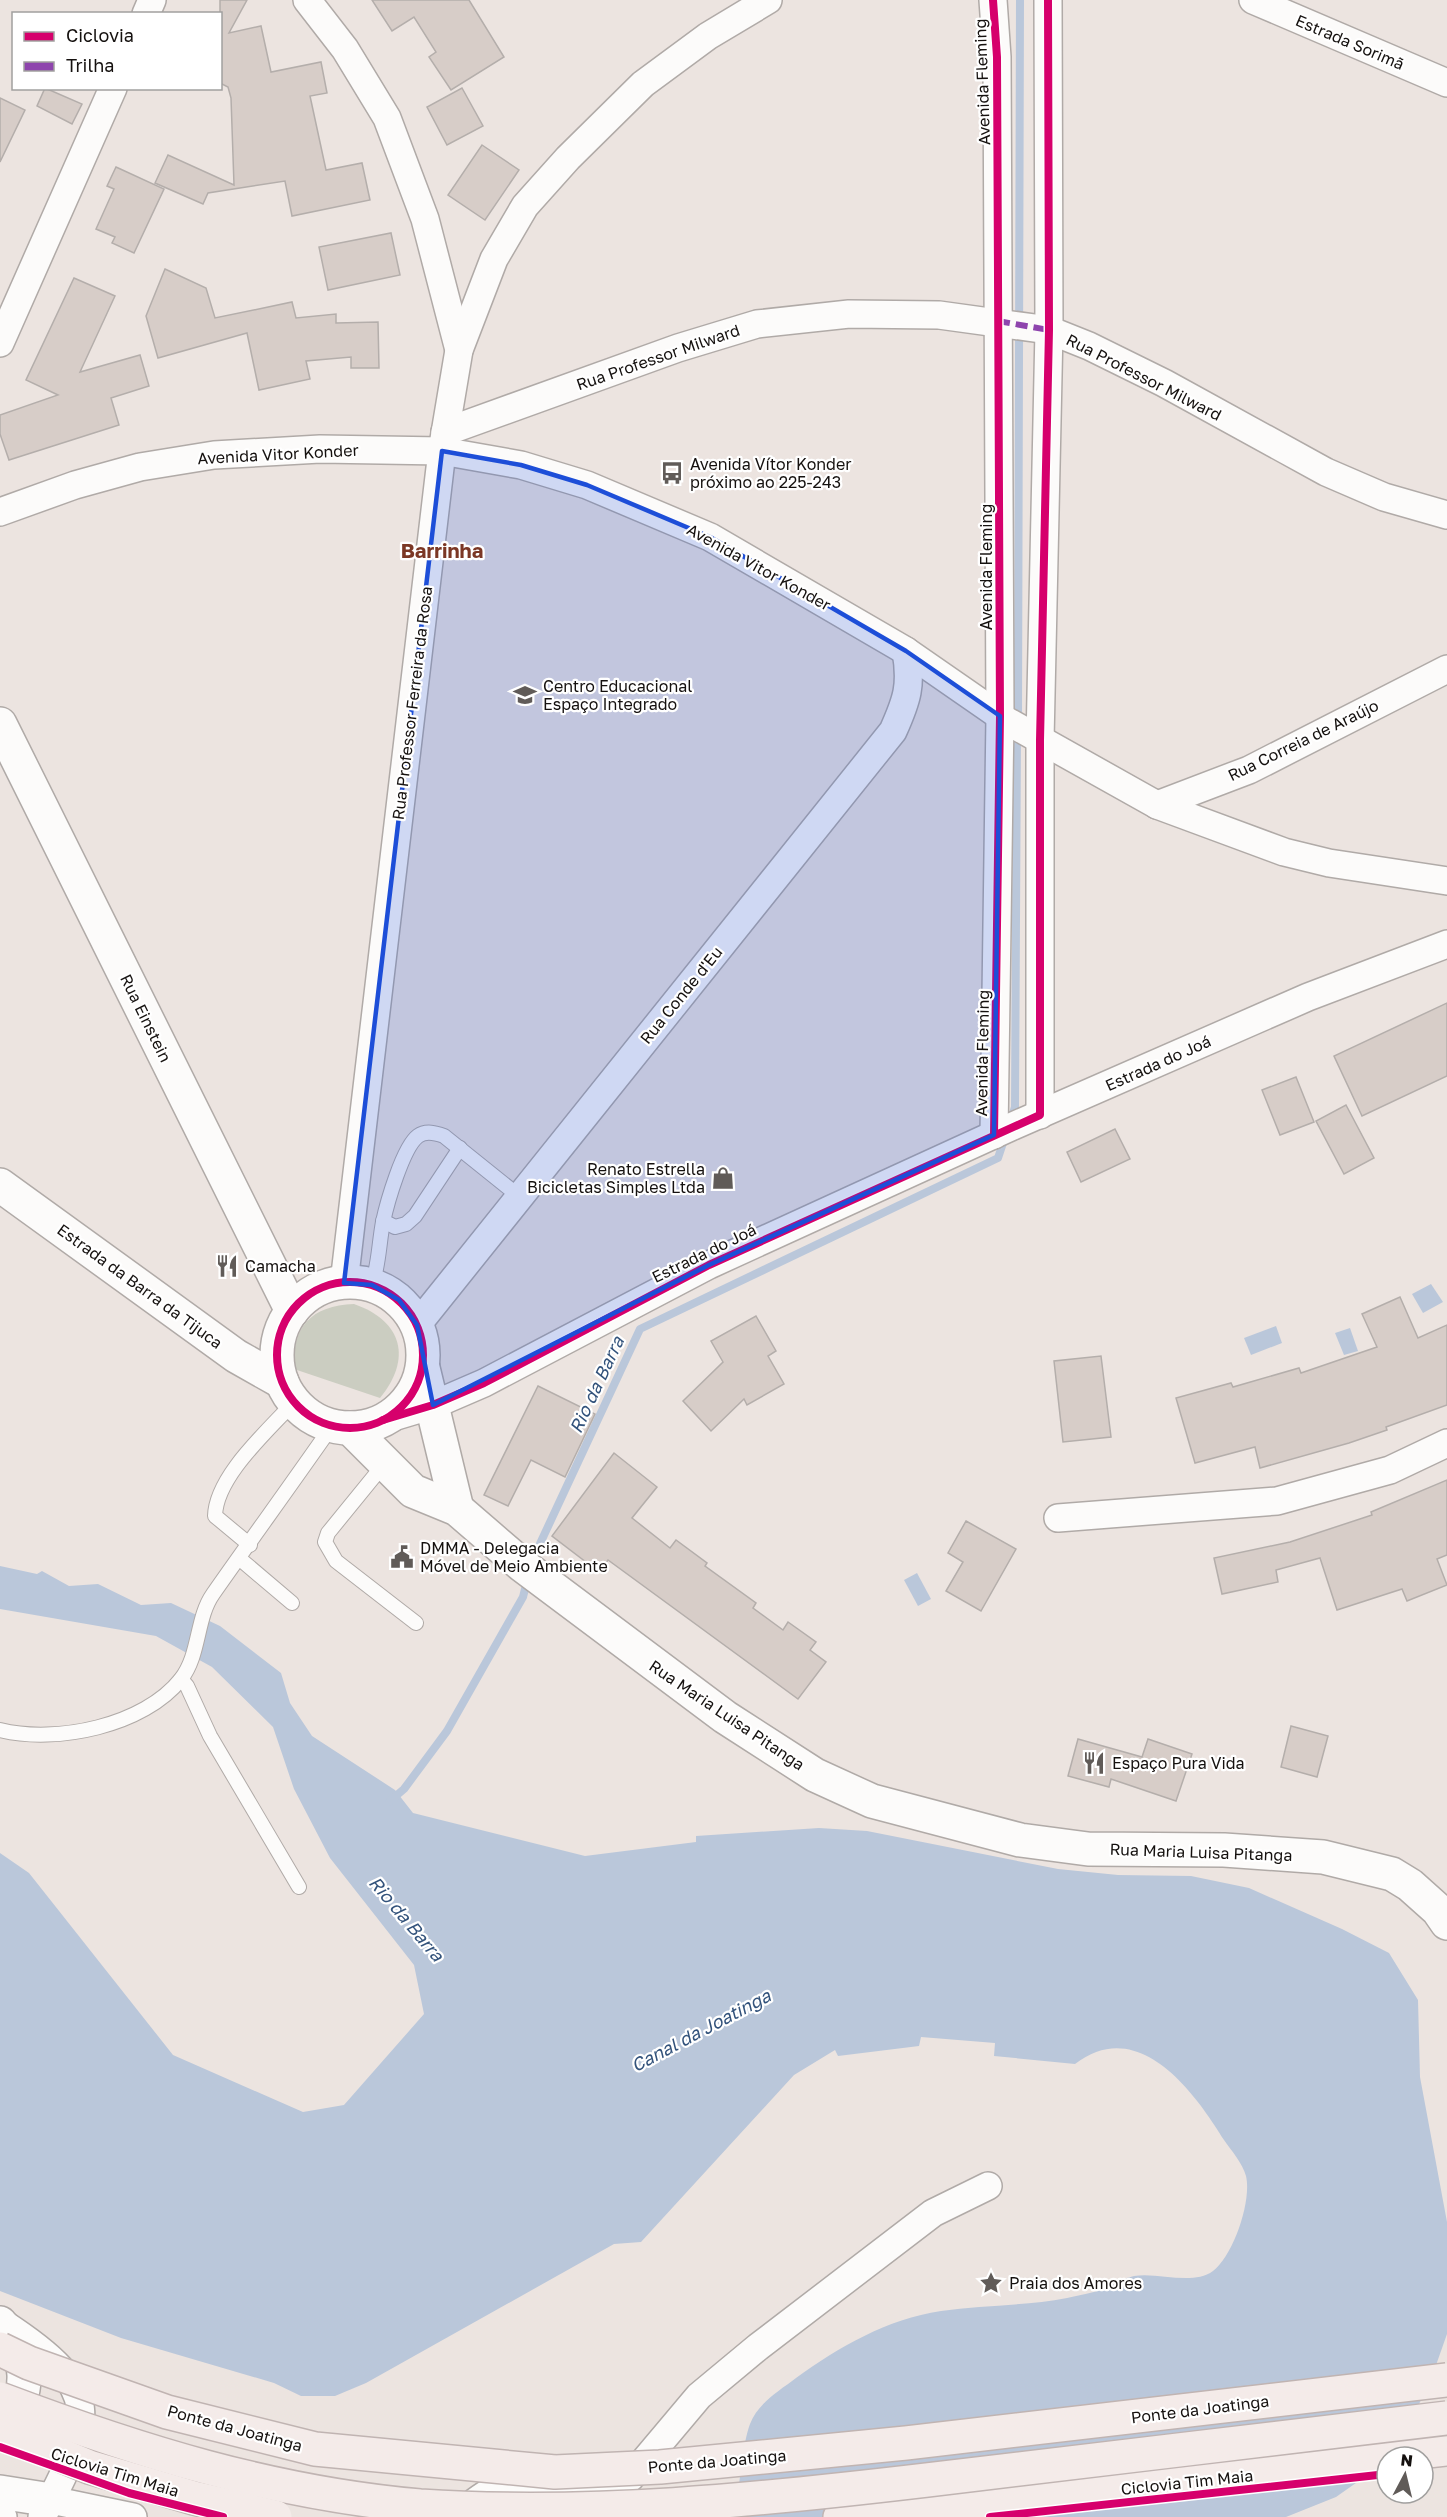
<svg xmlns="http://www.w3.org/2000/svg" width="1447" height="2517" viewBox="0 0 1447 2517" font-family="'Golos Text',sans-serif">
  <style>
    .green { fill: #cbcdc1 }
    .water { fill: #bac7da }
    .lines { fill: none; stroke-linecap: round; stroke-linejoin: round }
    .stream { stroke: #bac7da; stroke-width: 8 }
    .building { fill: #d7cdc8; stroke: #b4aeab; stroke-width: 1.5 }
    .lane-casing { stroke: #b0aaa7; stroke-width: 16 }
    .street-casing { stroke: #b0aaa7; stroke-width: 30 }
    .secondary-casing { stroke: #b0aaa7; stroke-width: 36 }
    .highway-casing { stroke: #c0b4b2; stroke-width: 36 }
    .lane { stroke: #fcfbfa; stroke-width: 14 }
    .street { stroke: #fcfbfa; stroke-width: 27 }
    .secondary { stroke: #fcfbfa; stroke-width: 33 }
    .highway { stroke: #f4ebe9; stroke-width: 33 }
    .highway-bridge-casing { stroke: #c0b4b2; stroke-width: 36; stroke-linecap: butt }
    .highway-bridge { stroke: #f4ebe9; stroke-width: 33 }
    .quiet { stroke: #8e44ad; stroke-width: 6; stroke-dasharray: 12 6; stroke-linecap: butt }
    .cycleway-casing { stroke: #fff; stroke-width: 11 }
    .cycleway { stroke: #d6006c; stroke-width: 8 }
    .marked { fill: #1d4ed8; fill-opacity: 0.2; stroke: #1d4ed8; stroke-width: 4.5; stroke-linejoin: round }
    .labels { text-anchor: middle; stroke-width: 4.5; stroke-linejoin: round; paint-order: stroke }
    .street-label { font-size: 16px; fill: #15110f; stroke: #fff }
    .poi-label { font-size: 16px; fill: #15110f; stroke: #fff; text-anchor: start }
    .water-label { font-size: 18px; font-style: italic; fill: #32527b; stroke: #fff }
    .quarter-label { font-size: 20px; font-weight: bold; fill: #7b3725; stroke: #fff }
  </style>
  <rect width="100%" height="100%" fill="#ece4e0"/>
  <!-- green -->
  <path class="green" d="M354,1304C403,1321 412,1359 380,1398L294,1369C292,1326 311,1306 354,1304Z"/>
  <!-- water -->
  <g class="water">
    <path d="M1431,1284L1443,1302L1423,1313L1412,1294Z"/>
    <path d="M1276,1326L1282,1343L1251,1355L1244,1338Z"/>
    <path d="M1350,1328L1358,1351L1344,1355L1335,1333Z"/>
    <path d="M0,1566L37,1574L42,1571L69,1586L98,1584L141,1605L171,1603L220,1626L281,1673L290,1703L312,1736L395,1790L413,1813L585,1856L696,1842V1836L819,1828L867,1831L1058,1869L1118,1875L1191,1876L1249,1888L1342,1929L1389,1953L1418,2000L1420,2077L1447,2222V2334L1429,2385L1402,2436L1383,2464L1336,2497L1286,2517H735C739,2492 742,2445 750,2424C758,2403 779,2391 796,2378C839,2347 887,2319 941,2311C982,2305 1026,2306 1067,2298C1079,2295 1092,2293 1104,2289C1114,2285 1124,2278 1134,2276C1159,2272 1192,2286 1213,2271C1233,2256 1252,2201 1246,2176C1243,2164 1231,2150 1224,2140C1194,2091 1138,2015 1075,2064L994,2056L995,2043L921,2037L919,2046L838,2056L835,2050L794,2075L641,2242L614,2244L366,2383L335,2396H301L274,2383L121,2338L0,2291V1853L29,1873L173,2055L303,2112L344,2105L424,2014L414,1965L330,1858L294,1789L273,1727L212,1667L156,1636L0,1609Z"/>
    <path d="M917,1573L931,1599L918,1606L904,1580Z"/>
  </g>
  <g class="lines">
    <!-- stream -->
    <g class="stream">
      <path d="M1018,721L1020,0"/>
      <path d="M1011,1120L1015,1107L1017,733"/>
      <path d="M531,1563L640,1329L998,1158L1005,1137"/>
      <path d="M390,1801L404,1789L447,1731L523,1597L527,1581"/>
    </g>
  </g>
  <!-- building -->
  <g class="building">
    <path d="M220,0H247L229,33L261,26L271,72L321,62L327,93L310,96L326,170L362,163L370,200L292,216L285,181L208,193L203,204L155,183L168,155L234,185L231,98L228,87L220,83Z"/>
    <path d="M372,0H469L504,57L451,90L429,57L436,52L414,17L392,31Z"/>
    <path d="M45,88L82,104L72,124L37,106Z"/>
    <path d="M462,88L483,126L447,145L427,107Z"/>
    <path d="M0,98L25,110L0,162Z"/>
    <path d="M482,145L519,170L485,220L448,195Z"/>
    <path d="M116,167L164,189L134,253L112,243L115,237L96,229L114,189L107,186Z"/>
    <path d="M391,233L400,275L328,290L319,247Z"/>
    <path d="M165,269L206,288L215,318L292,302L296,318L336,314V323L378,322L379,368H351V357L306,361L310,379L259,390L247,333L158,358L146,316Z"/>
    <path d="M74,278L115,296L80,372L140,355L149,386L111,398L119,425L9,460L0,434V415L58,395L26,380Z"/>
    <path d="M1447,1003V1076L1362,1116L1334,1056Z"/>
    <path d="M1296,1077L1314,1122L1280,1135L1262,1090Z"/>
    <path d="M1346,1105L1374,1158L1344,1174L1316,1121Z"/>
    <path d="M1115,1129L1130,1159L1081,1182L1067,1152Z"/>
    <path d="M1400,1297L1418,1338L1447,1325V1405L1386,1427L1387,1430L1349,1443L1260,1468L1255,1447L1195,1463L1176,1398L1231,1383L1233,1387L1299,1368L1301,1373L1377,1347L1362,1314Z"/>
    <path d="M756,1316L776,1351L768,1356L784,1384L747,1405L744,1399L711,1431L683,1401L723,1362L711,1341Z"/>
    <path d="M1101,1356L1111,1437L1063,1442L1054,1361Z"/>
    <path d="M538,1386L595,1414L565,1477L531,1460L508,1506L484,1495Z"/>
    <path d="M614,1453L657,1487L632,1518L670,1548L676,1540L707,1563L705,1566L756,1603L753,1608L783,1630L788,1622L816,1642L810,1650L826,1662L798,1699L608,1560L599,1572L552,1536Z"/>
    <path d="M1447,1480V1555L1437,1559L1447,1585L1407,1601L1402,1589L1337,1610L1320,1558L1276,1570L1278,1582L1222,1594L1214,1558L1290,1542L1372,1515L1371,1512Z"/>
    <path d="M966,1521L1016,1549L981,1611L946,1591L963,1562L948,1553Z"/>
    <path d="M1291,1726L1328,1736L1317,1777L1281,1767Z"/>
    <path d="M1078,1739L1142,1757L1148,1739L1192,1754L1176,1801L1111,1779L1109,1787L1068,1776Z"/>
  </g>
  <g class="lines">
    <!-- lane casing -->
    <g class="lane-casing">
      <g id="lane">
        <path d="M383,1221L395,1227L406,1224L415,1216L460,1148"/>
        <path d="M372,1285C379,1264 379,1243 383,1222C387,1203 403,1147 418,1136C426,1130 436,1133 444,1136L520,1197"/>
        <path d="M385,1463L328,1533L325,1542L336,1561L416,1623"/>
        <path d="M250,1545L215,1516C216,1476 268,1431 294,1402"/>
        <path d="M240,1559L292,1603"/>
        <path d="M181,1679L187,1686L210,1736L299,1887"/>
        <path d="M0,1730C56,1744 144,1726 181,1679C200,1655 196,1618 213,1594C253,1537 293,1482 332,1426"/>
      </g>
    </g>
    <!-- street casing -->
    <g class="street-casing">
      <g id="street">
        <path d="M307,0L345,49L387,118L425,219L459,350"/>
        <path d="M993,0L997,57L1000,716L994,1135"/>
        <path d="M1253,0L1447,83"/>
        <path d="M146,14L152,0"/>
        <path d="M0,343L113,88"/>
        <path d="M445,432L678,348L757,324L849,314L939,315L1049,330L1089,346L1164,383L1326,472L1384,497L1447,515"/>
        <path d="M0,512L75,485L140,467L214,455L320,449L442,451L521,465L587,485L710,537L906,651L1007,721L1157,805L1284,852L1329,863L1447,881"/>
        <path d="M1157,805L1249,770L1447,669"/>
        <path d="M1040,1115V740L1049,330L1048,0"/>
        <path d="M344,1283L442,451L459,350L494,259L525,206L568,158L643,84L708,36L768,0"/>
        <path d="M417,1325L893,731C907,700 912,685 906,651"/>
        <path d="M383,1420L433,1405L484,1383L709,1265L1013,1126L1308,997L1447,944"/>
        <path d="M1058,1518L1277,1501L1390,1470L1447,1443"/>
        <path d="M4,2324C105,2390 94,2418 42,2517"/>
        <path d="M51,2500L133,2517"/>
        <path d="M579,2512L630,2478L699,2396L758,2347L933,2213L988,2186"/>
        <path d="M461,2513C471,2505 483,2494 496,2489C524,2478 575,2489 603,2496"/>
        <path d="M0,2516L3,2517"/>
      </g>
    </g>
    <!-- secondary casing -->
    <g class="secondary-casing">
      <g id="secondary">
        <path d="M0,724L292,1311"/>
        <path d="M0,1185L236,1356L282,1382"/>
        <circle cx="350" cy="1355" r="73"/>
        <path d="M423,1368L457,1509"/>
        <path d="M350,1428L413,1491L457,1509L522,1565L725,1717L815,1775L872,1801L1020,1840L1088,1849L1224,1850L1323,1857L1392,1874L1410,1885L1438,1910L1447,1923"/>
        <path d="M0,2323C31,2358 31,2391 6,2429"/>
        <path d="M0,2492L51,2500"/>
      </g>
    </g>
    <!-- highway casing -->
    <g class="highway-casing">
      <path id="highway" d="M840,2517L1447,2449"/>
    </g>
    <!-- lane -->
    <use href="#lane" class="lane"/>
    <!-- street -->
    <use href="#street" class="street"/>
    <!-- secondary -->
    <use href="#secondary" class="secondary"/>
    <!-- highway -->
    <use href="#highway" class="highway"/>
    <!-- highway-bridge casing -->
    <g class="highway-bridge-casing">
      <g id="highway-bridge">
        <path d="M0,2349L29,2363L167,2412L315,2449L555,2472L660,2467L906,2443L1447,2380"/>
        <path d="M0,2399C138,2451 272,2493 420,2506C590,2517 758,2500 927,2480C1100,2459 1274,2439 1447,2418"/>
        <path d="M0,2430L89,2467L194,2498L275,2517"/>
      </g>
    </g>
    <!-- highway-bridge -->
    <use href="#highway-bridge" class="highway-bridge"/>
    <!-- quiet -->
    <path class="quiet" d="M998,321L1049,330"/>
    <!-- cycleway casing -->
    <g class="cycleway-casing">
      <g id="cycleway">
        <path d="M993,0L997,57L1000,716L994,1135"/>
        <circle cx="350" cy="1355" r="73"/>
        <path d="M383,1420L433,1405L484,1383L709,1265L1040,1115V740L1049,330L1048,0"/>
        <path d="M0,2447L129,2493L223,2517"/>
        <path d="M990,2517L1387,2474"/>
      </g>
    </g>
    <!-- cycleway -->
    <use href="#cycleway" class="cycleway"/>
  </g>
  <!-- marked area -->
  <path class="marked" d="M442,451L521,465L587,485L710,537L906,651L1000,716L994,1135L709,1265L433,1405L417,1325L399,1300L372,1285L344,1283Z"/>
  <!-- icons -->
  <defs>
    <g id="bus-bare" transform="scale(1.8)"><path d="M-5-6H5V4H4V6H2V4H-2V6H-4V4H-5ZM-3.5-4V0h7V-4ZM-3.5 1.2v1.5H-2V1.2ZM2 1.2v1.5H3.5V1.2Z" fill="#605b58" stroke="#fff" stroke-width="2.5" paint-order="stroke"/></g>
    <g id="school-bare" transform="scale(1.8)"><path d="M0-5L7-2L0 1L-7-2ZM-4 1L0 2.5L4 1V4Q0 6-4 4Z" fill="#605b58" stroke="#fff" stroke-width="2.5" paint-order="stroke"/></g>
    <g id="shop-bare" transform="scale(1.8)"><path d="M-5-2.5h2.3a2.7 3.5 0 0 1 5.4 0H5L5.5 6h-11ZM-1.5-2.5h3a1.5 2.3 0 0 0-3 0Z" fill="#605b58" stroke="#fff" stroke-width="2.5" paint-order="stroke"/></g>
    <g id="restaurant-bare" transform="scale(1.8)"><path d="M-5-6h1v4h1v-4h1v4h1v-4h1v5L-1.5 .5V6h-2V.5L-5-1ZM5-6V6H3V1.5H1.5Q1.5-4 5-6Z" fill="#605b58" stroke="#fff" stroke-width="2.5" paint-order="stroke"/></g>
    <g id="civic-bare" transform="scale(1.8)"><path d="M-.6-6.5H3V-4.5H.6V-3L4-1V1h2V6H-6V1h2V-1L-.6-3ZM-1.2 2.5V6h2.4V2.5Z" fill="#605b58" stroke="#fff" stroke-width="2.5" paint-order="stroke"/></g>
    <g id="sight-bare" transform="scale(1.8)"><path d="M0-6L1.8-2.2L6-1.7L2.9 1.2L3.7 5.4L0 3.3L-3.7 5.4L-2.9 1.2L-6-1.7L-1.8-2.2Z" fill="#605b58" stroke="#fff" stroke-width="2.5" paint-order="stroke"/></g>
  </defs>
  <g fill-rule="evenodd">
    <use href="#bus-bare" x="672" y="473"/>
    <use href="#school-bare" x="525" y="695"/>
    <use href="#shop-bare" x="723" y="1178"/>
    <use href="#restaurant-bare" x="227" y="1266"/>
    <use href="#civic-bare" x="402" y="1557"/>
    <use href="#restaurant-bare" x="1094" y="1763"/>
    <use href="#sight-bare" x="991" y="2283"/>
  </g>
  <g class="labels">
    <!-- street labels -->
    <g class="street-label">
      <text transform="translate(1350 42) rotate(23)" y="6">Estrada Sorimã</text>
      <text transform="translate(982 82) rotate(-92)" y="6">Avenida Fleming</text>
      <text transform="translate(658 357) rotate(-19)" y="6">Rua Professor Milward</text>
      <text transform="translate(1144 377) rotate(27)" y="6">Rua Professor Milward</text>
      <text transform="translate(278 454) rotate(-3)" y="6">Avenida Vitor Konder</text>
      <text transform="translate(759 567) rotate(29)" y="6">Avenida Vitor Konder</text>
      <text transform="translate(986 567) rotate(-90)" y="6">Avenida Fleming</text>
      <text transform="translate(412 703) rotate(-83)" y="6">Rua Professor Ferreira da Rosa</text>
      <text transform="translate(1303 740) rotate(-26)" y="6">Rua Correia de Araújo</text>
      <text transform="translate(681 995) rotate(-51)" y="6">Rua Conde d'Eu</text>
      <text transform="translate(146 1018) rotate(64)" y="6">Rua Einstein</text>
      <text transform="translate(982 1053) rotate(-89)" y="6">Avenida Fleming</text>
      <text transform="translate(1158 1063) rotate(-24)" y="6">Estrada do Joá</text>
      <text transform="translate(704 1253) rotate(-26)" y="6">Estrada do Joá</text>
      <text transform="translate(140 1286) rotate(36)" y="6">Estrada da Barra da Tijuca</text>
      <text transform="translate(727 1715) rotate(34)" y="6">Rua Maria Luisa Pitanga</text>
      <text transform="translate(1201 1852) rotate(2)" y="6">Rua Maria Luisa Pitanga</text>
      <text transform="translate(1200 2409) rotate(-7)" y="6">Ponte da Joatinga</text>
      <text transform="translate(235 2428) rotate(15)" y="6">Ponte da Joatinga</text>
      <text transform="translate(717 2461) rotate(-5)" y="6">Ponte da Joatinga</text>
      <text transform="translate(115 2472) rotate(17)" y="6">Ciclovia Tim Maia</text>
      <text transform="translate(1187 2482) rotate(-6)" y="6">Ciclovia Tim Maia</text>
    </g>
    <!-- poi labels -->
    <g class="poi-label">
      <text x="690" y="470">Avenida Vítor Konder<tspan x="690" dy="18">próximo ao 225-243</tspan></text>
      <text x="543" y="692">Centro Educacional<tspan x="543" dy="18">Espaço Integrado</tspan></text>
      <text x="705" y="1175" text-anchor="end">Renato Estrella<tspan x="705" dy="18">Bicicletas Simples Ltda</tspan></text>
      <text x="245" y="1272">Camacha</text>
      <text x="420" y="1554">DMMA - Delegacia<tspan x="420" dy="18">Móvel de Meio Ambiente</tspan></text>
      <text x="1112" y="1769">Espaço Pura Vida</text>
      <text x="1009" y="2289">Praia dos Amores</text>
    </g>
    <!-- water labels -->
    <g class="water-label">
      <text transform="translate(597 1385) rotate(-65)" y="6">Rio da Barra</text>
      <text transform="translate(406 1919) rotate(50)" y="6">Rio da Barra</text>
      <text transform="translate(701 2031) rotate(-28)" y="6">Canal da Joatinga</text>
    </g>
    <!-- quarter labels -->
    <g class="quarter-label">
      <text x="442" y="558">Barrinha</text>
    </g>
  </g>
  <!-- legend -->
  <rect x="12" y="12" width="210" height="78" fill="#ffffff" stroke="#a1a09f" stroke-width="1.5"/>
  <rect x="24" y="32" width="30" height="9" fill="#d6006c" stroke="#a1a09f" stroke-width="1.5"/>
  <text x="66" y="42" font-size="18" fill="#15110f">Ciclovia</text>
  <rect x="24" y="62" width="30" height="9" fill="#8e44ad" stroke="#a1a09f" stroke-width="1.5"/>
  <text x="66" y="72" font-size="18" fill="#15110f">Trilha</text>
  <!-- north arrow -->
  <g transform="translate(1405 2475) rotate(7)"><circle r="28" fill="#ffffff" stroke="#a1a09f" stroke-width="1.5"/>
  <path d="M0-4.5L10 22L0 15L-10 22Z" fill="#605b58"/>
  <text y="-9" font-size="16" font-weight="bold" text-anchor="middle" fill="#15110f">N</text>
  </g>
</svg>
